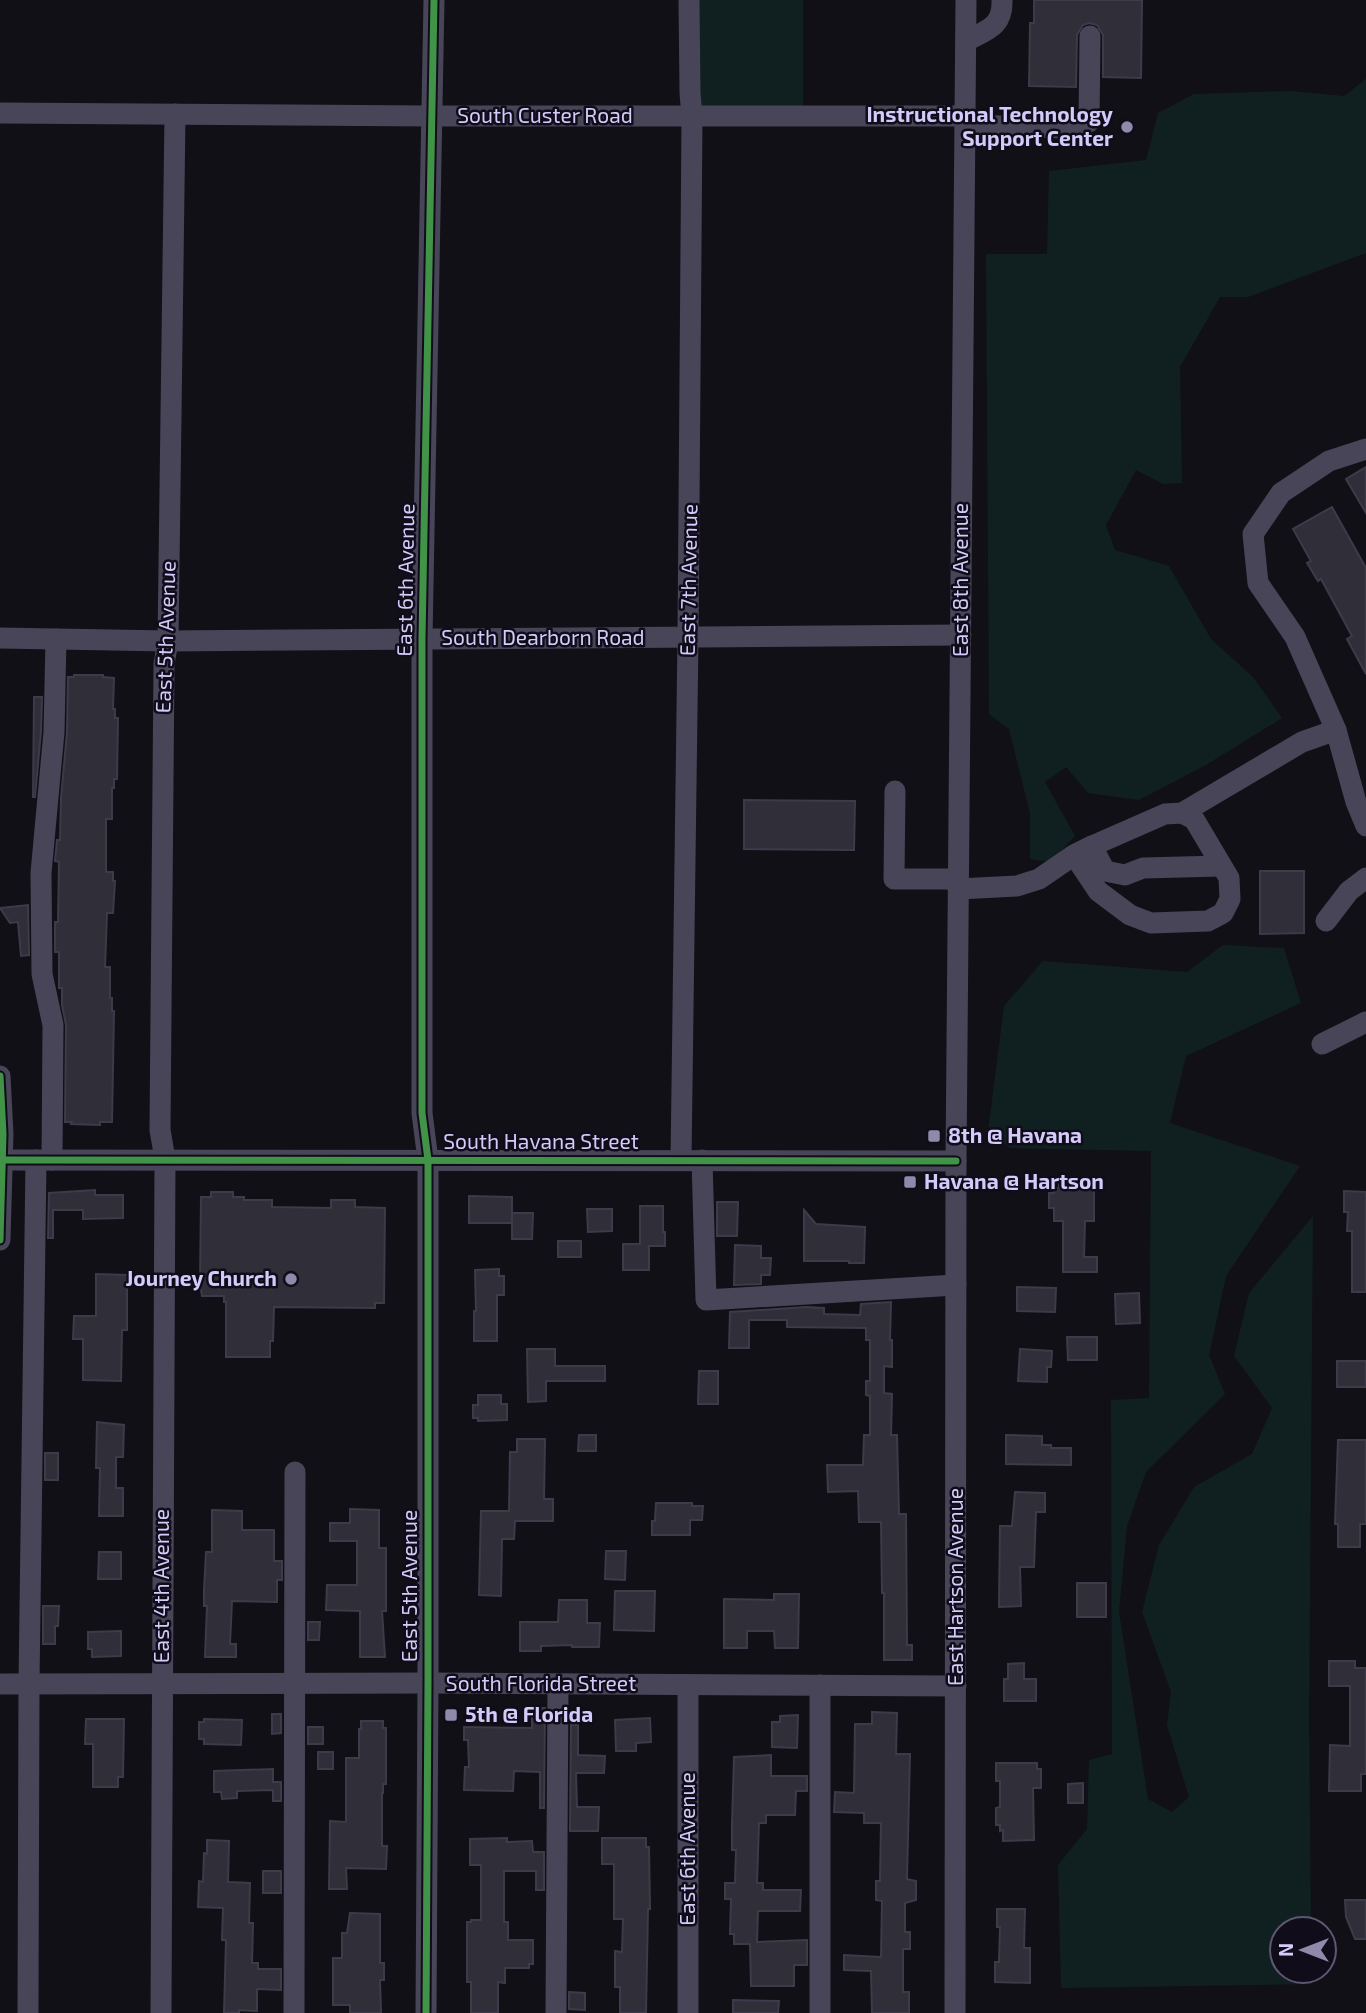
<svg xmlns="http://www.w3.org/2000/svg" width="1366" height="2013" viewBox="0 0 1366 2013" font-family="'Exo 2',sans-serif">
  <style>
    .green { fill: #102021 }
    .building { fill: #302e39; stroke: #3e3a4a; stroke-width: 2 }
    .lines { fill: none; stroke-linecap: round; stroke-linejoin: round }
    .minor { stroke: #474557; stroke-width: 21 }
    .cycleway-casing { stroke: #100c1a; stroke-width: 11 }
    .cycleway { stroke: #419447; stroke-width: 7 }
    .poi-dot { fill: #8f8aaa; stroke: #100c1a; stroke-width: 2.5 }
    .labels { text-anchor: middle; stroke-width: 5; stroke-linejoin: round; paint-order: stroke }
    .poi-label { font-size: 21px; font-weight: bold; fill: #d3cbf9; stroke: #100c1a; text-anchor: start }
    .street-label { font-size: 21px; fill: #d3cbf9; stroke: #100c1a }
  </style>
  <rect width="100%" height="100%" fill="#111016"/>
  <!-- green -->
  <g class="green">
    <path d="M699,0H803V108H697Z"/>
    <path d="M1366,79V253L1248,297H1220L1180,367L1182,483L1163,484L1136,470L1106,525L1115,550L1169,566L1211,639L1253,677L1282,718L1206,765L1139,800L1088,793L1066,767L1045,782L1075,836L1051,862L1030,859V813L1009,729L989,714L986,254H1047L1049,171L1146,160L1158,113L1194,94L1292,91L1344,96Z"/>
    <path d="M1223,945L1284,948L1301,1003L1186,1056L1170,1123L1300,1166L1226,1276L1209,1355L1225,1394L1146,1472L1127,1526L1119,1612L1148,1799L1172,1812L1189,1797L1167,1725L1171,1692L1142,1612L1159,1545L1194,1487L1252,1454L1272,1408L1234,1356L1249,1293L1313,1216L1309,1718L1311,1929H1282V1971H1312V1984L1061,1988L1058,1865L1087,1829L1089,1760L1112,1754L1111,1400L1149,1398L1151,1151L1010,1148L988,1132L1004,1006L1043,961L1187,972Z"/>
  </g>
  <!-- building -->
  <g class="building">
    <path d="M1034,0H1142L1141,78L1103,77V35L1097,25L1089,23L1083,25L1077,35L1076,87L1029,86L1030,23H1034Z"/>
    <path d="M1366,467V513L1346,479Z"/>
    <path d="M1332,507L1366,568V674L1347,639L1352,636L1321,579L1318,581L1307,563L1311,561L1293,529Z"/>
    <path d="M74,675H103V677L114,678L113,709H115V718H118L117,779H114V788H112V819H106V872H113V881H115L113,913H107L105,967H110V998H112V1011H114L112,1122H100V1125L71,1124L72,1122H65L66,1025L62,1005V988H59V952H55V922H58L59,862L55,861L57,840H60L61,798L67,732L68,677H74Z"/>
    <path d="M34,697H42L41,731L35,797H33Z"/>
    <path d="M744,800L855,801L854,850L744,849Z"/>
    <path d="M1260,871H1304V933L1260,934Z"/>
    <path d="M28,905L29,955L21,956L18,922L10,923L0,908Z"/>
    <path d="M1059,1184H1074V1189L1094,1188V1221H1085L1084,1257H1097V1272H1063V1221H1054V1208H1049V1193H1054V1188H1059Z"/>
    <path d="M95,1190V1195H123V1218L83,1219V1210H53V1238H48L49,1193Z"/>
    <path d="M1344,1191L1366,1192V1292H1352V1231H1347L1348,1212H1344Z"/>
    <path d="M211,1192H233V1197H244V1200H272V1207L331,1208V1200H355V1207L385,1208L384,1303H375V1308L274,1307L273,1341H270V1357H226V1302H224V1296H202L200,1284L201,1197H211Z"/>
    <path d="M469,1196L512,1197V1223H469Z"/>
    <path d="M717,1202H738L737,1236H717Z"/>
    <path d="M640,1206H663V1232H665V1246H649V1270H623V1244H640Z"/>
    <path d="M587,1209H612V1231L588,1232Z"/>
    <path d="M804,1210L816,1224L865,1227L864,1263H849V1261H804Z"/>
    <path d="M512,1213H533L532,1239H512Z"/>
    <rect x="558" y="1241" width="23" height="16"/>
    <path d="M735,1245L761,1246V1258H771L770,1275H761V1284L734,1285Z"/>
    <path d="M499,1269V1276H504V1295H497V1341H474V1311H476L475,1270Z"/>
    <path d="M96,1274L127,1275V1330H122L121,1381L83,1380V1339H73L74,1316H96Z"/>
    <path d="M1017,1287L1056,1288L1055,1312L1017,1311Z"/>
    <path d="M1139,1293L1140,1323L1116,1324L1115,1294Z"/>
    <path d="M891,1302L890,1340H892V1367L884,1366V1393L892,1394L891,1435H897L899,1514H906L907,1645H912V1660H884V1593H882L881,1522H859L858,1491L828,1492L827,1465H863L864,1435H870V1396L866,1395V1381H870V1340H866V1328L787,1327V1320H749V1348H729L730,1312L806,1307L824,1308V1314L860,1315L861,1304Z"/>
    <path d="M1067,1337H1097V1360H1068Z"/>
    <path d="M527,1349H555V1366H605V1381H546V1401L528,1402Z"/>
    <path d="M1020,1349L1052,1351L1051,1367H1047V1382L1018,1381Z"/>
    <rect x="1337" y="1361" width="29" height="26"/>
    <path d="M699,1371H718V1404H698Z"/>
    <path d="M478,1395H501V1404H507V1420L478,1421V1418H473V1405H478Z"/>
    <path d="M97,1422L124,1425L123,1457H116V1488H123V1516H99L100,1468H96Z"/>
    <path d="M579,1435H596V1451H578Z"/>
    <path d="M1006,1435L1042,1436V1445H1051V1448H1071V1465L1006,1464Z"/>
    <path d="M517,1439H545L544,1499H553V1521H515L514,1539H502L501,1596L479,1595L481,1511H509L510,1452H517Z"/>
    <path d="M1338,1440H1366V1524H1360V1547H1338V1524H1335Z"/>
    <rect x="45" y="1453" width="13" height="27"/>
    <path d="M1015,1492L1045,1493V1512H1036L1034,1567H1020L1021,1606L999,1607L1000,1526H1012Z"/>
    <path d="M656,1503H692V1506H703L702,1520H690V1535H652V1521H655Z"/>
    <path d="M350,1509L379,1510V1548H386V1611H382L385,1657H360V1611L326,1610L327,1585H357V1541H330V1523H350Z"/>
    <path d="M212,1510L242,1511V1530H274V1561H282V1580H277V1602L232,1601L230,1644H236V1657H205L207,1606H204V1590L206,1552H212Z"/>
    <path d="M606,1551H626L625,1580L605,1579Z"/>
    <path d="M99,1552H121V1579H98Z"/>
    <rect x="1077" y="1583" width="29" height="34"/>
    <path d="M615,1591H655L654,1631L614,1630Z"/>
    <path d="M774,1594H799L798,1648H775L774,1631H747V1648H724V1599L774,1600Z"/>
    <path d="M559,1600H587V1623H600L599,1647H572V1645L541,1646V1651H520V1622H558Z"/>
    <path d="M43,1606H59L58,1626H55V1644H43Z"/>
    <path d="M308,1622H320L319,1640H308Z"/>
    <path d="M121,1631V1656L92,1657V1649H88V1632Z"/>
    <path d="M1329,1661H1355V1668H1366V1774H1361V1791H1329L1330,1745L1350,1746V1686H1329Z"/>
    <path d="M1024,1663V1679H1036V1701H1004V1679H1008V1664Z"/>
    <path d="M532,1708H545L544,1808H540V1772L514,1771L513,1791L464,1790L465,1767H469L468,1740H464V1727L532,1728Z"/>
    <path d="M872,1712L897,1713L896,1754H910L907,1879L916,1881V1900L905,1903V1932H910V1949H903V1992H909V2013H872L871,1971L844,1970V1955L881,1957L882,1901L876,1900V1881H880L881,1823H864V1813L834,1812L835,1792L854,1793L855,1724H872Z"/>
    <path d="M272,1714H281V1733L272,1734Z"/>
    <path d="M798,1715L797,1748L772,1747V1722H780V1716Z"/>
    <path d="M650,1718L651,1742L636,1743V1751H616L615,1720Z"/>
    <path d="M86,1719H124L123,1777H118V1787H93V1744H85Z"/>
    <path d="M204,1719L242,1720L241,1745L204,1744V1739H199V1722H204Z"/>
    <path d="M361,1721H383V1728H386V1784H383V1793H382V1846H387L386,1869L346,1868L347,1889H329L330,1821L346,1822V1758H359V1729H361Z"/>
    <path d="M571,1725H578V1755L605,1756L604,1773H576L577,1807H599L598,1831H570Z"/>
    <rect x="308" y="1727" width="15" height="17"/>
    <rect x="318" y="1752" width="15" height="17"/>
    <path d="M771,1755V1776H807V1791H796L795,1815H766V1823H759L757,1883H763V1890H801L800,1911H758L757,1942L807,1940V1965H794V1986H751L750,1944H734V1934H730L731,1899H725V1883H735L736,1850H732V1823L734,1757Z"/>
    <path d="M996,1763H1037V1769H1041V1788H1033L1034,1840L1003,1841V1830L1000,1831V1825H996V1808L1000,1807V1781H996Z"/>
    <path d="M273,1769V1782H281V1801H273V1790L237,1791V1798L222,1799L221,1792H214V1771Z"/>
    <path d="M1083,1783V1803H1068V1784Z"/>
    <path d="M507,1838V1842L532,1841L533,1852H544V1890H536V1871H504V1922H508V1940H533V1964H529V1968H505V1983L498,1982V2013H471V1982H467V1922H471V1920H481V1865H470V1839Z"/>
    <path d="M602,1838H646V1847H649L650,1909H648L646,2013H620V1987H615V1951L622,1952L623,1919H614V1864H602Z"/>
    <path d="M207,1840L229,1841L228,1882L250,1883L249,1923H253L252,1963H258V1969H281V1990L257,1989V2011L239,2010V2013H224L226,1940H222L223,1908L198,1907L199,1881L203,1882L204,1853L207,1854Z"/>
    <rect x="263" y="1871" width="18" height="22"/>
    <path d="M1345,1900H1366V1939H1355L1346,1917Z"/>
    <path d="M997,1909H1025L1024,1948H1030V1983L995,1982V1962H999L1000,1927H997Z"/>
    <path d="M350,1913L380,1914V1963H384V1980H380L381,2013H350V2005H333V1958H342V1933H347Z"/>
    <path d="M569,1992L585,1993V2010L569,2009Z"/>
    <path d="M733,2000L779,2001L778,2013H733Z"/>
  </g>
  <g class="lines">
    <!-- minor -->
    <g class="minor">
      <path d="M966,41C987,30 1003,27 1002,0"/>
      <path d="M0,113L431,116H965"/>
      <path d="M965,125L1065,128L1089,122L1090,36"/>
      <path d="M0,638L168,641L961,635"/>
      <path d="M1336,730L1356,802L1366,826"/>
      <path d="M895,791L894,879H958"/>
      <path d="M1182,813L1302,742L1336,730L1295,637L1258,583L1253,534L1281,493L1329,461L1366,449"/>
      <path d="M1092,846L1105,871L1125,875L1143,868L1221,866"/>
      <path d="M958,889L1017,886L1039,879L1074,855L1092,846L1165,814L1182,813L1194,819L1229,878L1230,899L1223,913L1208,921L1151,923L1130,915L1098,891L1074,855"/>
      <path d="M1326,921L1349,891L1366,878"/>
      <path d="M1322,1044L1366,1022"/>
      <path d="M0,1076L3,1134L0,1240"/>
      <path d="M0,1160L956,1161"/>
      <path d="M52,1160L53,1025L42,974L41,873L54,732L56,639"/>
      <path d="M681,1160L688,637L692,116L690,93L689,0"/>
      <path d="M702,1160L706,1300L956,1285"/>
      <path d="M0,1684L428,1683L956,1686"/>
      <path d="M688,1685V2013"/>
      <path d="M820,1685V2013"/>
      <path d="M28,2013L29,1684L36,1160"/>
      <path d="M161,2013L165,1159L160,1130L164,664L168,641L175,114"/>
      <path d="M294,2013L295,1472"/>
      <path d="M426,2013L428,1683V1160L422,1113V639L434,0"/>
      <path d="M556,2013L558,1684"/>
      <path d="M955,2013L956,1161L966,0"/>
    </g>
    <!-- cycleway casing -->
    <g class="cycleway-casing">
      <g id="cycleway">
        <path d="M0,1076L3,1134L0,1240"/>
        <path d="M3,1160L956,1161"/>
        <path d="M426,2013L428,1683V1160L422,1113V639L434,0"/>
      </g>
    </g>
    <!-- cycleway -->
    <use href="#cycleway" class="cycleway"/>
  </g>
  <!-- markers -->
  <g class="poi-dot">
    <circle cx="1127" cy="127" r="7"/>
    <rect x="927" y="1129" width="14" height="14" rx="3.5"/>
    <rect x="903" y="1175" width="14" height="14" rx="3.5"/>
    <circle cx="291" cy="1279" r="7"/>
    <rect x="444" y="1708" width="14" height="14" rx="3.5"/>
  </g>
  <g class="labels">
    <!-- poi labels -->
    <g class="poi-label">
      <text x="1113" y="122" text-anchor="end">Instructional Technology<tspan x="1113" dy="24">Support Center</tspan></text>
      <text x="948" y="1143">8th @ Havana</text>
      <text x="924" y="1189">Havana @ Hartson</text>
      <text x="277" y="1286" text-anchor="end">Journey Church</text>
      <text x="465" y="1722">5th @ Florida</text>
    </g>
    <!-- street labels -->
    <g class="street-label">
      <text x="545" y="123">South Custer Road</text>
      <text transform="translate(406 580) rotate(-89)" y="7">East 6th Avenue</text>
      <text transform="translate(689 580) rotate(-89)" y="7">East 7th Avenue</text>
      <text transform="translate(961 580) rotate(-90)" y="7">East 8th Avenue</text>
      <text transform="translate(166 637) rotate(-88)" y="7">East 5th Avenue</text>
      <text x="543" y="645">South Dearborn Road</text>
      <text x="541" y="1149">South Havana Street</text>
      <text transform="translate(162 1586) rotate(-90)" y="7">East 4th Avenue</text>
      <text transform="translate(410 1586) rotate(-90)" y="7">East 5th Avenue</text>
      <text transform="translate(956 1587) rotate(-90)" y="7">East Hartson Avenue</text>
      <text x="541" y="1691">South Florida Street</text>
      <text transform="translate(688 1849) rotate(-90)" y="7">East 6th Avenue</text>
    </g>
  </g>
  <!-- north arrow -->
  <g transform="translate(1303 1950) rotate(270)"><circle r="33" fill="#100c1a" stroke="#5e5873" stroke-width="2"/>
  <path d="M0-5L12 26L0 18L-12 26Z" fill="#8f8aaa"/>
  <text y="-10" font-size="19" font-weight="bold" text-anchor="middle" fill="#d3cbf9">N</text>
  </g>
</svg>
